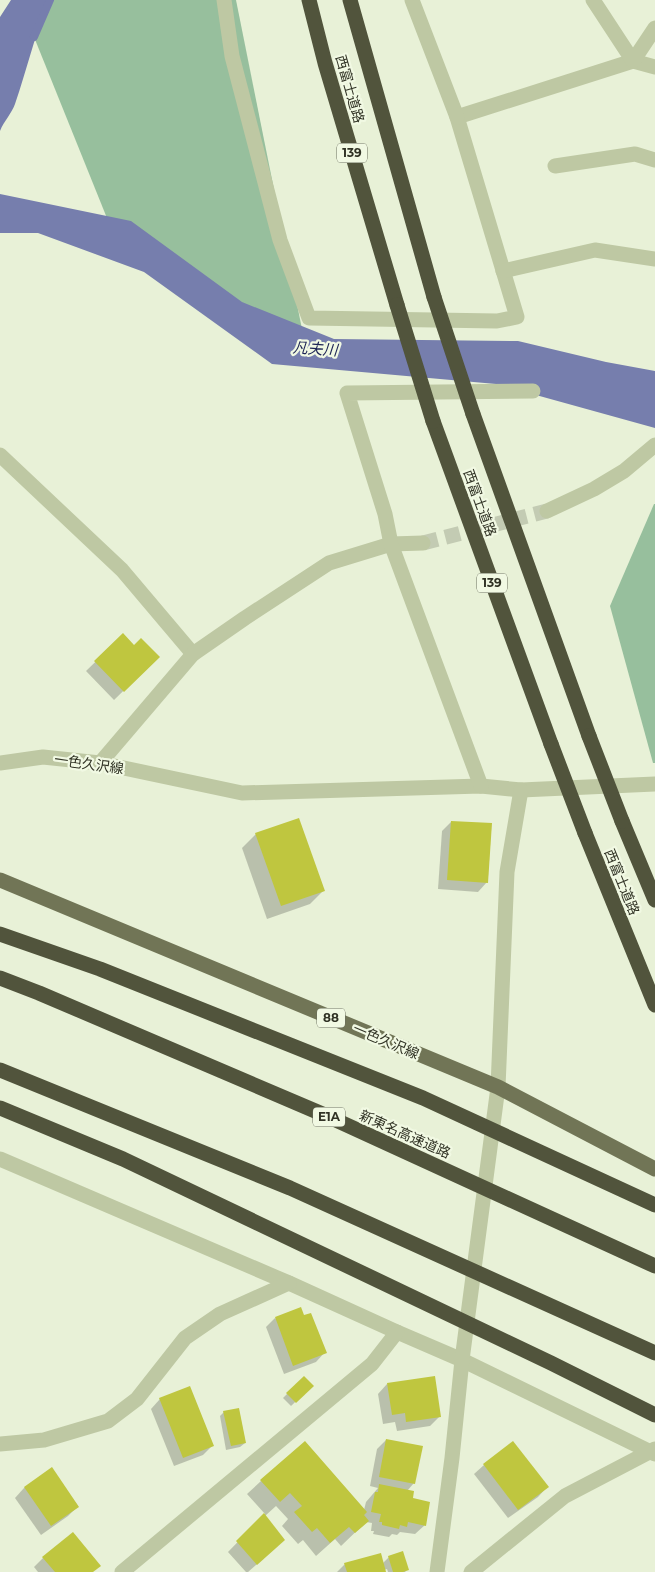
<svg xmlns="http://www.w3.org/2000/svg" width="655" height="1572" viewBox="0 0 655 1572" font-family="Montserrat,'Noto Sans JP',sans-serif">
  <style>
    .green { fill: #97bf9d }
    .water { fill: #767ead }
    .shadow { fill: #0003 }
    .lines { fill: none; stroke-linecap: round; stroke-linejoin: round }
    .stream { stroke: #767ead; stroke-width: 8 }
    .building { fill: #bfc63f }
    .minor-tunnel { stroke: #c3cbb3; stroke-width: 15; stroke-dasharray: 15 8; stroke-linecap: butt }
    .minor { stroke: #bec8a3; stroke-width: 15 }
    .major { stroke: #717556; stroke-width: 15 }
    .highway { stroke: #51543c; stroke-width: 15 }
    .highway-bridge { stroke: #51543c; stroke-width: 15 }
    .labels { text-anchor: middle; stroke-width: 4.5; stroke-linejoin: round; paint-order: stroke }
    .shield { fill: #f1f9e3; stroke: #6b6e5e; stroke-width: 1 }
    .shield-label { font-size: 12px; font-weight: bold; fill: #313325 }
    .street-label { font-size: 14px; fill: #313325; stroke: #f1f9e3 }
    .water-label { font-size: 15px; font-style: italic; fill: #1b2254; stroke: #f1f9e3 }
  </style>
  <rect width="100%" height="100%" fill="#e8f1d7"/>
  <!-- green -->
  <g class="green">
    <path d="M47,0H236L306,349L117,243L34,37Z"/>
    <path d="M654,504H655V763H653L610,606Z"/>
  </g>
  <!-- water -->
  <g class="water">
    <path d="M11,0H49C35,34 27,69 15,104C12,113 4,121 0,131V17Z"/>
    <path d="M0,194L131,221L242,302L334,339L518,341L606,362L655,371V428L496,384L272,364L144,272L38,233H0Z"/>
  </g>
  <!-- shadow -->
  <g class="shadow">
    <path d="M123,635L134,647L158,657L114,700L86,671Z"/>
    <path d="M451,822L487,882L478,892L438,889L442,831Z"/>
    <path d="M256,834L323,891L310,904L267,919L242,848Z"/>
    <path d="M275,1318L325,1352L316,1362L284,1374L266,1327Z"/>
    <path d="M304,1377L312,1386L291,1406L283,1398Z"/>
    <path d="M387,1384L440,1416L430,1426L397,1431L395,1422L383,1424L378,1394Z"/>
    <path d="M160,1399L213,1445L203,1455L174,1466L151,1409Z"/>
    <path d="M224,1412L245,1443L240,1447L226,1450L220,1416Z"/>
    <path d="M386,1440L414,1483L407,1491L425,1525L415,1534L400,1532L397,1535L392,1534L389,1537L373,1534L374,1531H371L372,1523L366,1522L341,1546L335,1539L316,1556L303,1540L298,1544L282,1526L288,1519L276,1506L265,1516L274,1549L248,1572H246L228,1552L265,1514L247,1494L261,1481L364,1510L366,1502L378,1488L370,1486L377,1449Z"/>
    <path d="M484,1465L547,1487L538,1497L508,1518L474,1474Z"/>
    <path d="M51,1469L78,1506L68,1516L41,1535L15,1498L24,1488Z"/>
    <path d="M389,1557L407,1569L405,1572H388L387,1569L384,1570L385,1572H337L345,1564L383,1563Z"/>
    <path d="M43,1558L93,1572H38L34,1567Z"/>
  </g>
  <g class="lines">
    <!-- stream -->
    <path class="stream" d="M34,37L50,0"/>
  </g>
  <!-- building -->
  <g class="building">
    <path d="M123,633L134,645L141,638L160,657L124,692L94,661Z"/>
    <path d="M299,818L325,891L281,906L255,833Z"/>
    <path d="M451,821L492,823L488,883L447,880Z"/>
    <path d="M301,1307L304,1315L311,1313L327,1353L293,1366L275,1317Z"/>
    <path d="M304,1376L314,1386L296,1403L286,1393Z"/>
    <path d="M435,1376L441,1417L406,1422L405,1413L392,1415L387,1383Z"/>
    <path d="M190,1386L214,1446L183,1458L159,1398Z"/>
    <path d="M239,1408L246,1443L231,1446L223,1411Z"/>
    <path d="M386,1439L423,1446L415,1484L379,1477Z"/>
    <path d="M305,1441L367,1512L364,1515L369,1521L355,1533L349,1527L330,1543L317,1528L312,1532L294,1512L302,1506L290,1493L280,1502L260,1480Z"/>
    <path d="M513,1441L549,1487L518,1510L483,1464Z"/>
    <path d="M52,1467L79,1507L51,1526L24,1487Z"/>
    <path d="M379,1484L414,1491L413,1498L430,1502L426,1526L408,1522L407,1527L400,1525L399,1529L382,1525V1522H379L381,1514L371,1512L375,1492H378Z"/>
    <path d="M264,1513L285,1540L257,1565L236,1541Z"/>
    <path d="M73,1532L101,1566L93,1572H55L42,1557Z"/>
    <path d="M403,1551L409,1570L403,1572H393L388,1556Z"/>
    <path d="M381,1553L386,1572H347L344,1563Z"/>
  </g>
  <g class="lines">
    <!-- minor-tunnel -->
    <path class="minor-tunnel" d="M423,543L547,511"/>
    <!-- minor -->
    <g class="minor">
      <path d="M224,0L232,56L280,240L309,318L497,321L517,317L457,117L633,61L655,67"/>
      <path d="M412,0L457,117"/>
      <path d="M593,0L633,61L655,28"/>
      <path d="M555,166L635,154L655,160"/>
      <path d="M503,271L595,250L655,259"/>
      <path d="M0,455L122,570L193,654"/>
      <path d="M547,511L594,489L624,471L655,445"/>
      <path d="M0,763L43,757L100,763L242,793L481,786L521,790L655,784"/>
      <path d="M100,763L193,654L245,618L329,563L391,544L423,543"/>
      <path d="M481,786L391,544L385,514L347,393L533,391"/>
      <path d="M0,1159L289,1283L397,1332L462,1360L655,1454"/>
      <path d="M0,1444L44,1440L108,1421L137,1399L185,1338L220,1314L289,1283"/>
      <path d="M122,1572L372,1364L397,1332"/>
      <path d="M437,1572L452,1458L462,1360L498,1087L507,872L521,790"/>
      <path d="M471,1572L565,1496L655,1449"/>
    </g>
    <!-- major -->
    <path class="major" d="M0,880L498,1087L655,1169"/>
    <!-- highway -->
    <g class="highway">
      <path d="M309,0L325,63L397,305"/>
      <path d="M350,0L434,297"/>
      <path d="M473,414L589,736"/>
      <path d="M433,421L551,744"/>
      <path d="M622,821L655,900"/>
      <path d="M585,833L655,1005"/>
    </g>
    <!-- highway-bridge -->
    <g class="highway-bridge">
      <path d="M434,297L473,414"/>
      <path d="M397,305L433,421"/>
      <path d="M589,736L622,821"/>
      <path d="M551,744L585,833"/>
      <path d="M0,934L100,969L423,1098L655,1205"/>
      <path d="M0,978L39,993L327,1116L655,1266"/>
      <path d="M0,1070L290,1188L655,1353"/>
      <path d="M0,1108L123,1159L551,1363L655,1415"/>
    </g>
  </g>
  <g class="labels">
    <!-- shield labels -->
    <g class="shield">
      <rect x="337" y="143.5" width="30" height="19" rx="4"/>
      <rect x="477" y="573.5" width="30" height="19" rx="4"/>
      <rect x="317" y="1008.5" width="28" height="19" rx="4"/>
      <rect x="313" y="1107.5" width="32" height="19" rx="4"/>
    </g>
    <g class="shield-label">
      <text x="352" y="157">139</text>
      <text x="492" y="587">139</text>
      <text x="331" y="1022">88</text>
      <text x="329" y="1121">E1A</text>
    </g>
    <!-- street labels -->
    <g class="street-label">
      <text transform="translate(350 89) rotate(74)" y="5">西富士道路</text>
      <text transform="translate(480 503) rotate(70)" y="5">西富士道路</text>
      <text transform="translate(89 764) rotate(8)" y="5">一色久沢線</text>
      <text transform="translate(622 882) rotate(68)" y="5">西富士道路</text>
      <text transform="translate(386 1041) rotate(23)" y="5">一色久沢線</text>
      <text transform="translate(405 1134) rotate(24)" y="5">新東名高速道路</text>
    </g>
    <!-- water labels -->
    <g class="water-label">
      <text transform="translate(315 349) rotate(4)" y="5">凡夫川</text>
    </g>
  </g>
</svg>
